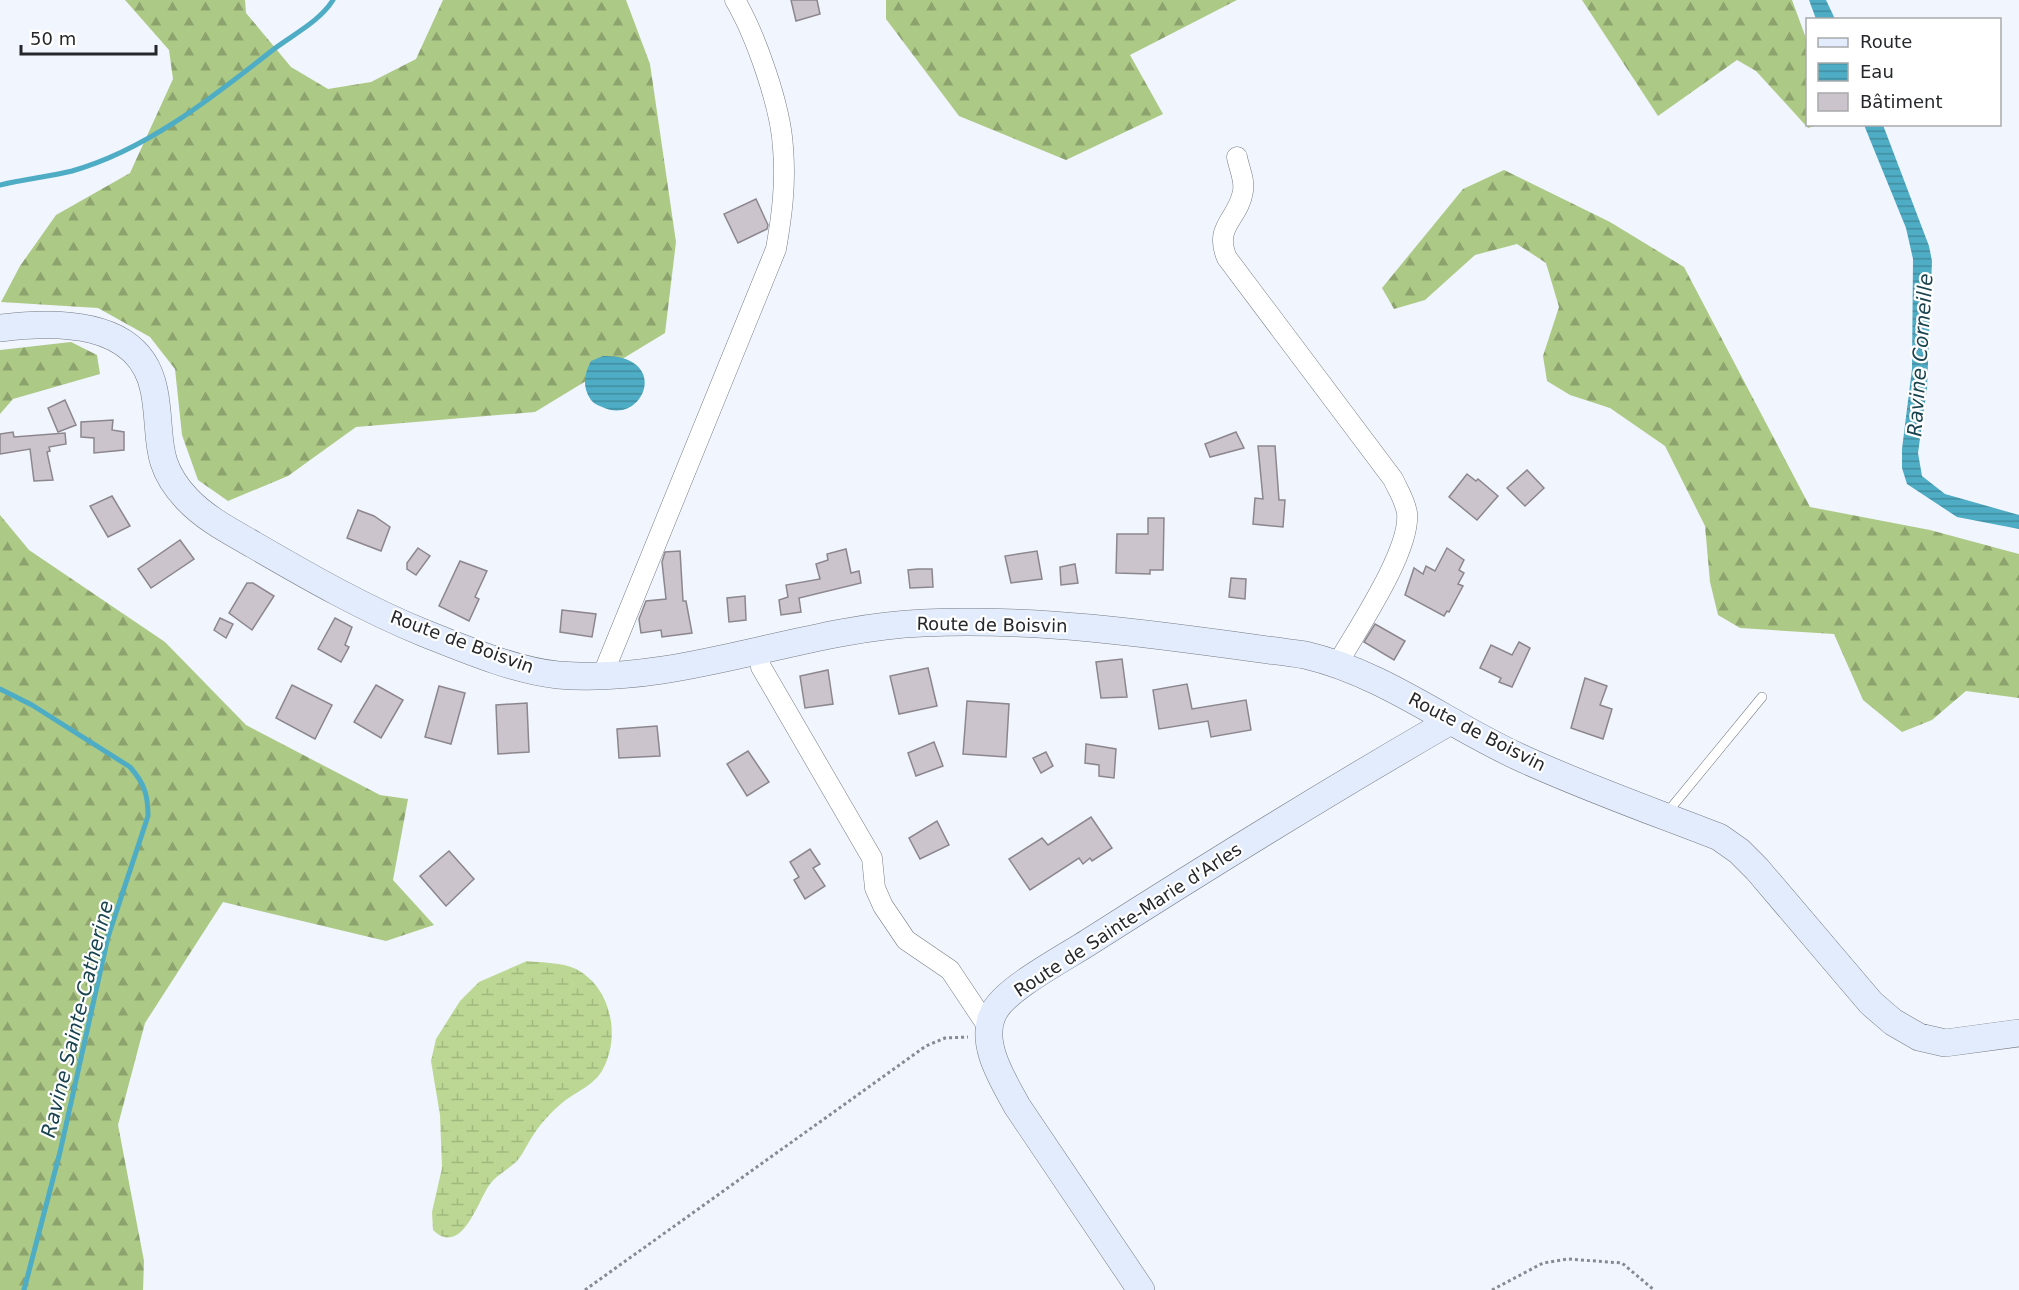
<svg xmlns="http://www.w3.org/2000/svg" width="2019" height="1290" viewBox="0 0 2019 1290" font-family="'DejaVu Sans',sans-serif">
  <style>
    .forest { fill: url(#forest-firs) }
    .wetland { fill: url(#wetland-marsh) }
    .water { fill: url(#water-rules) }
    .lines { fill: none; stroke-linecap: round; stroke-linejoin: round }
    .stream { stroke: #4eadc5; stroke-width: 5 }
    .building { fill: #ccc4cc; stroke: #8c868d; stroke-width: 1.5 }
    .lane-casing { stroke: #787c84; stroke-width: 10 }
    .street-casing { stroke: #787c84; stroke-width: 21 }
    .secondary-casing { stroke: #787c84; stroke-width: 28 }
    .path { stroke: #878a90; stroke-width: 3; stroke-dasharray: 3 3; stroke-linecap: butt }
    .lane { stroke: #fff; stroke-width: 9 }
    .street { stroke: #fff; stroke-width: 20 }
    .secondary { stroke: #e2ecfc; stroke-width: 27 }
    .labels { text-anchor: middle; stroke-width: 4.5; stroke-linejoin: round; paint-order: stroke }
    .street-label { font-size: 18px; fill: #25272a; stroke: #fff }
    .water-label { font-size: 20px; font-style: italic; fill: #19444f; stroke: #fff }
  </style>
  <defs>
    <pattern id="forest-firs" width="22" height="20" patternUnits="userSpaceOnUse" patternTransform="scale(1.5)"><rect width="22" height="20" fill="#adc986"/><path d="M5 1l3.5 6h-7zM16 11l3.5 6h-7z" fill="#8da36e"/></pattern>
    <pattern id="wetland-marsh" width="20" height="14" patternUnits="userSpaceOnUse" patternTransform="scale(1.5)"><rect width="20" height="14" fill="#bbd793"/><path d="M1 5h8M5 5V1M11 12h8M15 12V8" fill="none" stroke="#a1b97f"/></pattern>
    <pattern id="water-rules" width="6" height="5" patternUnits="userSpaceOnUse" patternTransform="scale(1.5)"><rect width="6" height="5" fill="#4eadc5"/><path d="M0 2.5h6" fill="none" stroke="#418da0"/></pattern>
  </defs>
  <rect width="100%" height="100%" fill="#f0f5fe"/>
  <!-- forest -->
  <g class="forest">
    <path d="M125,0H245L246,13L291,67L328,89L371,82L416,59L443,0H626L650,64L676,242L665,333L535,412L356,427L288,476L228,501L198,480L182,435L175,369L150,337L98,308L1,302L20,266L56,215L130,173L173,79L169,50Z"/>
    <path d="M886,0H1237L1130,55L1163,114L1066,160L959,116L886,19Z"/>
    <path d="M1582,0H1792L1807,41L1808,124L1818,125L1808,128L1756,71L1737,60L1658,116Z"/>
    <path d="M1504,170L1610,222L1684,267L1810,507L1930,530L2019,554V698L1966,691L1932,720L1902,732L1863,700L1834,634L1740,628L1718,615L1710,582L1705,526L1665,446L1610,408L1570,395L1547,381L1543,356L1559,307L1546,263L1517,244L1475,255L1425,300L1394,309L1382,288L1463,189Z"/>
    <path d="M71,342L97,355L100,374L13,399L0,414V350Z"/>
    <path d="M0,515L29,550L165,642L246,725L380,795L408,799L393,880L434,925L386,941L223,902L145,1023L118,1125L144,1261L143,1290H0Z"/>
  </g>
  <!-- wetland -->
  <path class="wetland" d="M527,961C543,963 561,962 576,969C611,987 621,1036 603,1069C595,1085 575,1092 562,1103C552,1111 541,1123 534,1134C528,1142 524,1153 517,1161C509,1169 497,1175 490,1184C478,1200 462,1258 433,1230L432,1212L442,1168L440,1115L431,1061L436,1039L460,1001L479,982Z"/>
  <!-- water -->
  <g class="water">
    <path d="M1809,0H1826L1835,19H1816Z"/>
    <path d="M1864,125H1883L1929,246L1932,261L1927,388L1918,453L1922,476L1945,494L2019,515V529L1957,517L1907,484L1902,468V449L1912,369L1913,259L1906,228Z"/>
    <path d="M603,356C672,355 644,427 602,407C598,405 594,404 591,400C582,387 584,374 591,361Z"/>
  </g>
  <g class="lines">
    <!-- stream -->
    <g class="stream">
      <path d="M0,185C24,179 48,177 72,171C147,150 214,96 274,49C294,34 320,21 333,0"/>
      <path d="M0,689L32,705L130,767C144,783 148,794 148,816L108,937L60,1152L24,1290"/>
    </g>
  </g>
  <!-- building -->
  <g class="building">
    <path d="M791,0H817L820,14L796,21Z"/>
    <path d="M756,199L768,225L767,229L738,243L724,214Z"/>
    <path d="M65,400L76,425L58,432L48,408Z"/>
    <path d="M113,420L112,430L124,432V450L94,453V438L81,437V422Z"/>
    <path d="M13,432L14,437L65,433L66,444L49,447L50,451L47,452L53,480L34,481L30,449L0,454V434Z"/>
    <path d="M1236,432L1244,448L1210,457L1205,444Z"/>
    <path d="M1258,446H1275L1279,500H1285L1283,527L1253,524L1255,498L1263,499Z"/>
    <path d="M1527,470L1544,488L1525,506L1507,488Z"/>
    <path d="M1467,474L1476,481L1478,479L1498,496L1477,520L1449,497Z"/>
    <path d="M112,496L130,526L108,537L90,506Z"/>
    <path d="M358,510L374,516L390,527L381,551L347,538Z"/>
    <path d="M1148,518H1164L1163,570H1150V574L1116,573L1117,534H1148Z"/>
    <path d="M180,540L194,559L151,588L138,569Z"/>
    <path d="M418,548L430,556L416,575L407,569V563Z"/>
    <path d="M1447,548L1464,560L1459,570L1464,573L1458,584L1463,586L1449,612L1447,611L1444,616L1405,595L1414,568L1423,574L1426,566L1435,571Z"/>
    <path d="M846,549L851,573L859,571L861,583L799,598L801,612L781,615L779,600L788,597L786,585L820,579L816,564L828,560L827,554Z"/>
    <path d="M680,551L683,601H686L692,633L662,637L661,630L641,633L639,619L646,601L666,599L662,562L665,552Z"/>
    <path d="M1037,551L1042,579L1011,583L1005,556Z"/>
    <path d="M460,561L487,571L475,597L479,599L469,621L439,606Z"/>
    <path d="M1075,564L1078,583L1061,585L1060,567Z"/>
    <path d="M918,569H932L933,587L910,588L908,570Z"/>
    <path d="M1231,578L1246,579L1245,599L1229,597Z"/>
    <path d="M247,583H253L274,596L252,630L229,613Z"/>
    <path d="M745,596L746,620L729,622L727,598Z"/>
    <path d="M562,610L596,614L592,637L560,632Z"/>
    <path d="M220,618L233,624L226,638L214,630Z"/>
    <path d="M335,618L352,627L345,645L349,647L341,662L318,649Z"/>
    <path d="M1375,624L1405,641L1394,660L1364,642Z"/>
    <path d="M1519,642L1530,648L1512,687L1499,682L1501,678L1480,668L1491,645L1512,655Z"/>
    <path d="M1122,659L1127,697L1101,698L1096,662Z"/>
    <path d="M928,668L937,706L899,714L890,676Z"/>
    <path d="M828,670L833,704L805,708L800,676Z"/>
    <path d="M1585,678L1607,686L1600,705L1612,709L1603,739L1571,728Z"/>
    <path d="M1187,684L1192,709L1246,700L1251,730L1211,737L1208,721L1159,729L1153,690Z"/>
    <path d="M292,685L332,705L315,739L276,718Z"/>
    <path d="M376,685L403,700L381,738L354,722Z"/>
    <path d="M439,686L465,693L451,744L425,737Z"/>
    <path d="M967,701L1009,704L1006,757L963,754Z"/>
    <path d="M527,703L529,752L498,754L496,705Z"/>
    <path d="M657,726L660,756L619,758L617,729Z"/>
    <path d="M934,742L943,766L916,776L908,753Z"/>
    <path d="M1086,744L1116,749L1114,778L1099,776V765L1085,763Z"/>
    <path d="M748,751L769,782L747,796L727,764Z"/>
    <path d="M1046,752L1053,766L1041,773L1033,758Z"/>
    <path d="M1091,817L1112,848L1092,861L1090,858L1083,864L1079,858L1030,890L1009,859L1042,838L1048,845Z"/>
    <path d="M937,821L949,845L920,859L909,838Z"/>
    <path d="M810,849L820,864L813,868L825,886L805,899L794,880L799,877L790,862Z"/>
    <path d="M449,851L474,879L446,906L420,876Z"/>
  </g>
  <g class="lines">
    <!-- lane casing -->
    <g class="lane-casing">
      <path id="lane" d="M1666,814L1762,697"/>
    </g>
    <!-- street casing -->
    <g class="street-casing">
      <g id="street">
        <path d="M1237,157C1239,168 1245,180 1243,191C1239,219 1213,226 1227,258L1393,479C1398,490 1405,500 1407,513C1411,550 1358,628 1338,663"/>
        <path d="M758,651L761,667L872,858L875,888L883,906L906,940L950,970L990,1030"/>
        <path d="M603,674L776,249C782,215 786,183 783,148C781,107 756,36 735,0"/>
      </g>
    </g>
    <!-- secondary casing -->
    <g class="secondary-casing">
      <g id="secondary">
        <path d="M0,328C56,321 140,319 154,390C163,435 151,461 187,499C206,519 230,531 254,545C309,577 365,609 424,633C464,649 516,671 558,675C682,685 801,628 923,623C1051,617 1178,638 1305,655C1383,673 1447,724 1519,757C1584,787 1652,811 1719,837L1739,851L1757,869L1871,1003L1893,1022L1919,1037L1945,1043L2019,1033"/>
        <path d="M1141,1290L1017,1106C1003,1080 978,1042 994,1012C1005,989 1066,957 1089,942C1205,868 1323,795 1442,726L1447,720"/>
      </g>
    </g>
    <!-- path -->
    <g class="path">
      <path d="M585,1290L926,1046L945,1038L968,1037"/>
      <path d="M1492,1290L1543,1263L1568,1259L1622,1263L1654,1290"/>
    </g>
    <!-- lane -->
    <use href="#lane" class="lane"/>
    <!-- street -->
    <use href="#street" class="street"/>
    <!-- secondary -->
    <use href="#secondary" class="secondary"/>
  </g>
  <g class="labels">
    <!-- street labels -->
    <g class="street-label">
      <text transform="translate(992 625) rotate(1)" y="6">Route de Boisvin</text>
      <text transform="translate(462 642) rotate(20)" y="6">Route de Boisvin</text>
      <text transform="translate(1477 732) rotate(27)" y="6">Route de Boisvin</text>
      <text transform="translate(1128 920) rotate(-33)" y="6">Route de Sainte-Marie d'Arles</text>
    </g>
    <!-- water labels -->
    <g class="water-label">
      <text transform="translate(1920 355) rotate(-86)" y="7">Ravine Corneille</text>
      <text transform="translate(77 1019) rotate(-76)" y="7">Ravine Sainte-Catherine</text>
    </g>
  </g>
  <!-- legend -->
  <rect x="1806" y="18" width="195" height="108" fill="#ffffff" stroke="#a8a9aa" stroke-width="1.5"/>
  <rect x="1818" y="38" width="30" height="9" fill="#e2ecfc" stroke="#a8a9aa" stroke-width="1.5"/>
  <text x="1860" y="48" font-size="18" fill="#25272a">Route</text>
  <rect x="1818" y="63" width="30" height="18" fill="url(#water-rules)" stroke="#a8a9aa" stroke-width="1.5"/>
  <text x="1860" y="78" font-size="18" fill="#25272a">Eau</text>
  <rect x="1818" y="93" width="30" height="18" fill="#ccc4cc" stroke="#a8a9aa" stroke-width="1.5"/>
  <text x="1860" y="108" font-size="18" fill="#25272a">Bâtiment</text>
  <!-- scale -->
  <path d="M21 45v9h135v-9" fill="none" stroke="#25272a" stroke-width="3"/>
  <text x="30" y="45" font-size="18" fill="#25272a" stroke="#ffffff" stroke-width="4.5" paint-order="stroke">50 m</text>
</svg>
